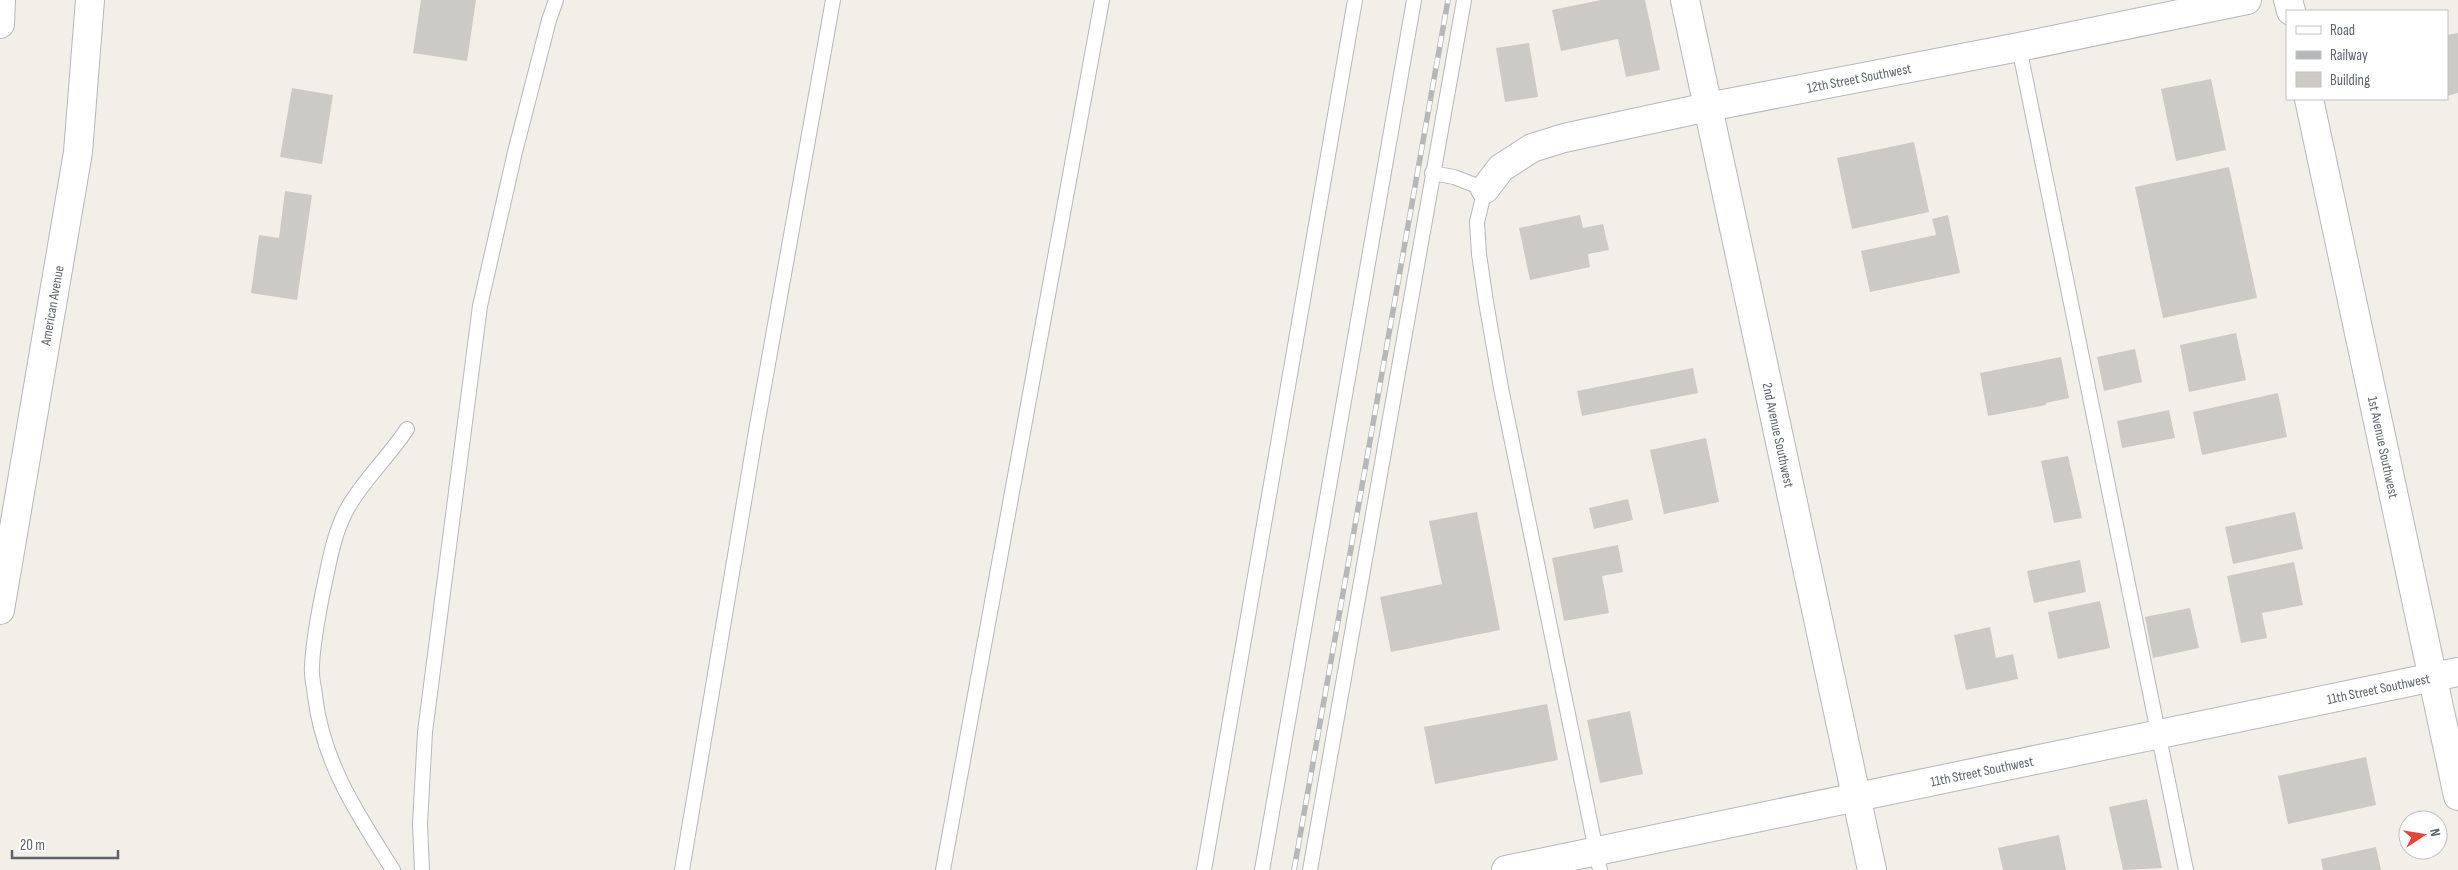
<svg xmlns="http://www.w3.org/2000/svg" width="2458" height="870" viewBox="0 0 2458 870" font-family="'Sofia Sans Condensed',sans-serif">
  <style>
    .building { fill: #cccac5 }
    .lines { fill: none; stroke-linecap: round; stroke-linejoin: round }
    .service-casing { stroke: #b5b8bc; stroke-width: 16 }
    .minor-casing { stroke: #b5b8bc; stroke-width: 30 }
    .service { stroke: #fff; stroke-width: 14 }
    .minor { stroke: #fff; stroke-width: 28 }
    .rail-casing { stroke: #b6b7b8; stroke-width: 5.5 }
    .rail { stroke: #fff; stroke-width: 4; stroke-dasharray: 11; stroke-linecap: butt }
    .labels { text-anchor: middle; stroke-width: 4; stroke-linejoin: round; paint-order: stroke }
    .street-label { font-size: 14px; fill: #5f6368; stroke: #fff }
  </style>
  <rect width="100%" height="100%" fill="#f1efe8"/>
  <!-- building -->
  <g class="building">
    <path d="M421,0H476L467,61L413,53Z"/>
    <path d="M1601,0H1645L1660,70L1626,77L1618,39L1561,51L1552,10Z"/>
    <path d="M2458,33V93L2447,96V35Z"/>
    <path d="M1529,43L1538,97L1505,102L1496,48Z"/>
    <path d="M2211,79L2226,150L2176,161L2161,89Z"/>
    <path d="M292,88L333,95L322,164L280,157Z"/>
    <path d="M1914,142L1929,212L1852,229L1837,158Z"/>
    <path d="M2229,167L2257,298L2163,318L2135,187Z"/>
    <path d="M285,191L312,195L297,300L251,293L259,235L279,238Z"/>
    <path d="M1580,215L1583,228L1603,224L1609,250L1588,254L1590,267L1530,280L1519,228Z"/>
    <path d="M1948,215L1960,273L1870,292L1861,251L1936,235L1932,219Z"/>
    <path d="M2236,333L2246,380L2189,392L2180,345Z"/>
    <path d="M2135,349L2142,382L2104,391L2097,357Z"/>
    <path d="M2061,357L2069,398L2046,403V405L1988,416L1980,373Z"/>
    <path d="M1693,368L1698,393L1582,416L1577,391Z"/>
    <path d="M2278,393L2287,437L2202,455L2193,412Z"/>
    <path d="M2169,410L2175,438L2122,448L2117,421Z"/>
    <path d="M1706,438L1719,502L1664,514L1650,450Z"/>
    <path d="M2068,456L2082,518L2054,523L2041,461Z"/>
    <path d="M1628,499L1633,520L1594,529L1589,508Z"/>
    <path d="M1477,512L1500,630L1391,652L1380,597L1442,584L1429,521Z"/>
    <path d="M2295,512L2303,549L2233,564L2225,527Z"/>
    <path d="M1618,545L1623,572L1602,576L1609,613L1564,621L1552,558Z"/>
    <path d="M2080,560L2086,592L2034,603L2027,571Z"/>
    <path d="M2294,562L2303,605L2262,613L2267,638L2241,643L2227,576Z"/>
    <path d="M2100,601L2110,648L2058,659L2048,612Z"/>
    <path d="M2190,608L2199,648L2153,658L2145,617Z"/>
    <path d="M1990,627L1996,658L2013,654L2018,679L1966,690L1954,635Z"/>
    <path d="M1547,704L1558,760L1435,784L1424,727Z"/>
    <path d="M1630,711L1643,774L1600,783L1587,720Z"/>
    <path d="M2366,757L2376,805L2288,824L2278,776Z"/>
    <path d="M2147,799L2162,868L2123,870L2109,807Z"/>
    <path d="M2059,835L2066,870H2003L1998,848Z"/>
    <path d="M2376,847L2381,870H2323L2321,859Z"/>
  </g>
  <g class="lines">
    <!-- service casing -->
    <g class="service-casing">
      <g id="service">
        <path d="M2019,47L2186,870"/>
        <path d="M1432,173L1454,177L1485,189L1477,222L1479,254L1486,302L1501,388L1600,870"/>
        <path d="M393,870C358,815 323,763 315,696C314,686 311,676 312,666C313,641 318,616 323,591C329,564 333,536 346,511C362,481 388,458 407,429"/>
        <path d="M422,870L420,824L425,732L480,306L515,152L549,20L556,0"/>
        <path d="M682,870L756,431L833,0"/>
        <path d="M943,870L1102,0"/>
        <path d="M1204,870L1355,0"/>
        <path d="M1262,870L1414,0"/>
        <path d="M1310,870L1464,0"/>
      </g>
    </g>
    <!-- minor casing -->
    <g class="minor-casing">
      <g id="minor">
        <path id="s1" d="M1685,0L1872,870"/>
        <path d="M2288,0L2291,11"/>
        <path d="M0,24L1,0"/>
        <path id="s2" d="M2309,99L2458,796"/>
        <path id="s3" d="M1485,189L1501,168L1532,148L1564,138L1708,107L2019,47L2247,0"/>
        <path id="s4" d="M0,610L78,152L90,0"/>
        <path id="s5" d="M1506,870L2458,672"/>
      </g>
    </g>
    <!-- service -->
    <use href="#service" class="service"/>
    <!-- minor -->
    <use href="#minor" class="minor"/>
    <!-- rail casing -->
    <g class="rail-casing">
      <path id="rail" d="M1294,870L1448,0"/>
    </g>
    <!-- rail -->
    <use href="#rail" class="rail"/>
  </g>
  <g class="labels">
    <!-- street labels -->
    <g class="street-label">
      <text dy="5" stroke="none"><textPath href="#s3" startOffset="398">12th Street Southwest</textPath></text>
      <text dy="5" stroke="none"><textPath href="#s4" startOffset="309">American Avenue</textPath></text>
      <text dy="5" stroke="none"><textPath href="#s1" startOffset="445">2nd Avenue Southwest</textPath></text>
      <text dy="5" stroke="none"><textPath href="#s2" startOffset="356">1st Avenue Southwest</textPath></text>
      <text dy="5" stroke="none"><textPath href="#s5" startOffset="891">11th Street Southwest</textPath></text>
      <text dy="5" stroke="none"><textPath href="#s5" startOffset="486">11th Street Southwest</textPath></text>
    </g>
  </g>
  <!-- legend -->
  <rect x="2286" y="10" width="162" height="90" fill="#ffffff" stroke="#bfc1c3"/>
  <rect x="2296" y="26" width="25" height="8" fill="#ffffff" stroke="#bfc1c3"/>
  <text x="2330" y="35" font-size="15" fill="#5f6368">Road</text>
  <rect x="2296" y="51" width="25" height="8" fill="#b6b7b8" stroke="#bfc1c3"/>
  <text x="2330" y="60" font-size="15" fill="#5f6368">Railway</text>
  <rect x="2296" y="72" width="25" height="15" fill="#cccac5" stroke="#bfc1c3"/>
  <text x="2330" y="85" font-size="15" fill="#5f6368">Building</text>
  <!-- north arrow -->
  <g transform="translate(2423 835) rotate(78)"><circle r="24" fill="#ffffff" stroke="#bfc1c3"/>
  <path d="M0-4L9 19L0 12L-9 19Z" fill="#ea4335"/>
  <text y="-8" font-size="14" font-weight="bold" text-anchor="middle" fill="#5f6368">N</text>
  </g>
  <!-- scale -->
  <path d="M12 850v8h106v-8" fill="none" stroke="#5f6368" stroke-width="2.5"/>
  <text x="20" y="850" font-size="15" fill="#5f6368" stroke="#ffffff" stroke-width="4" paint-order="stroke">20 m</text>
</svg>
